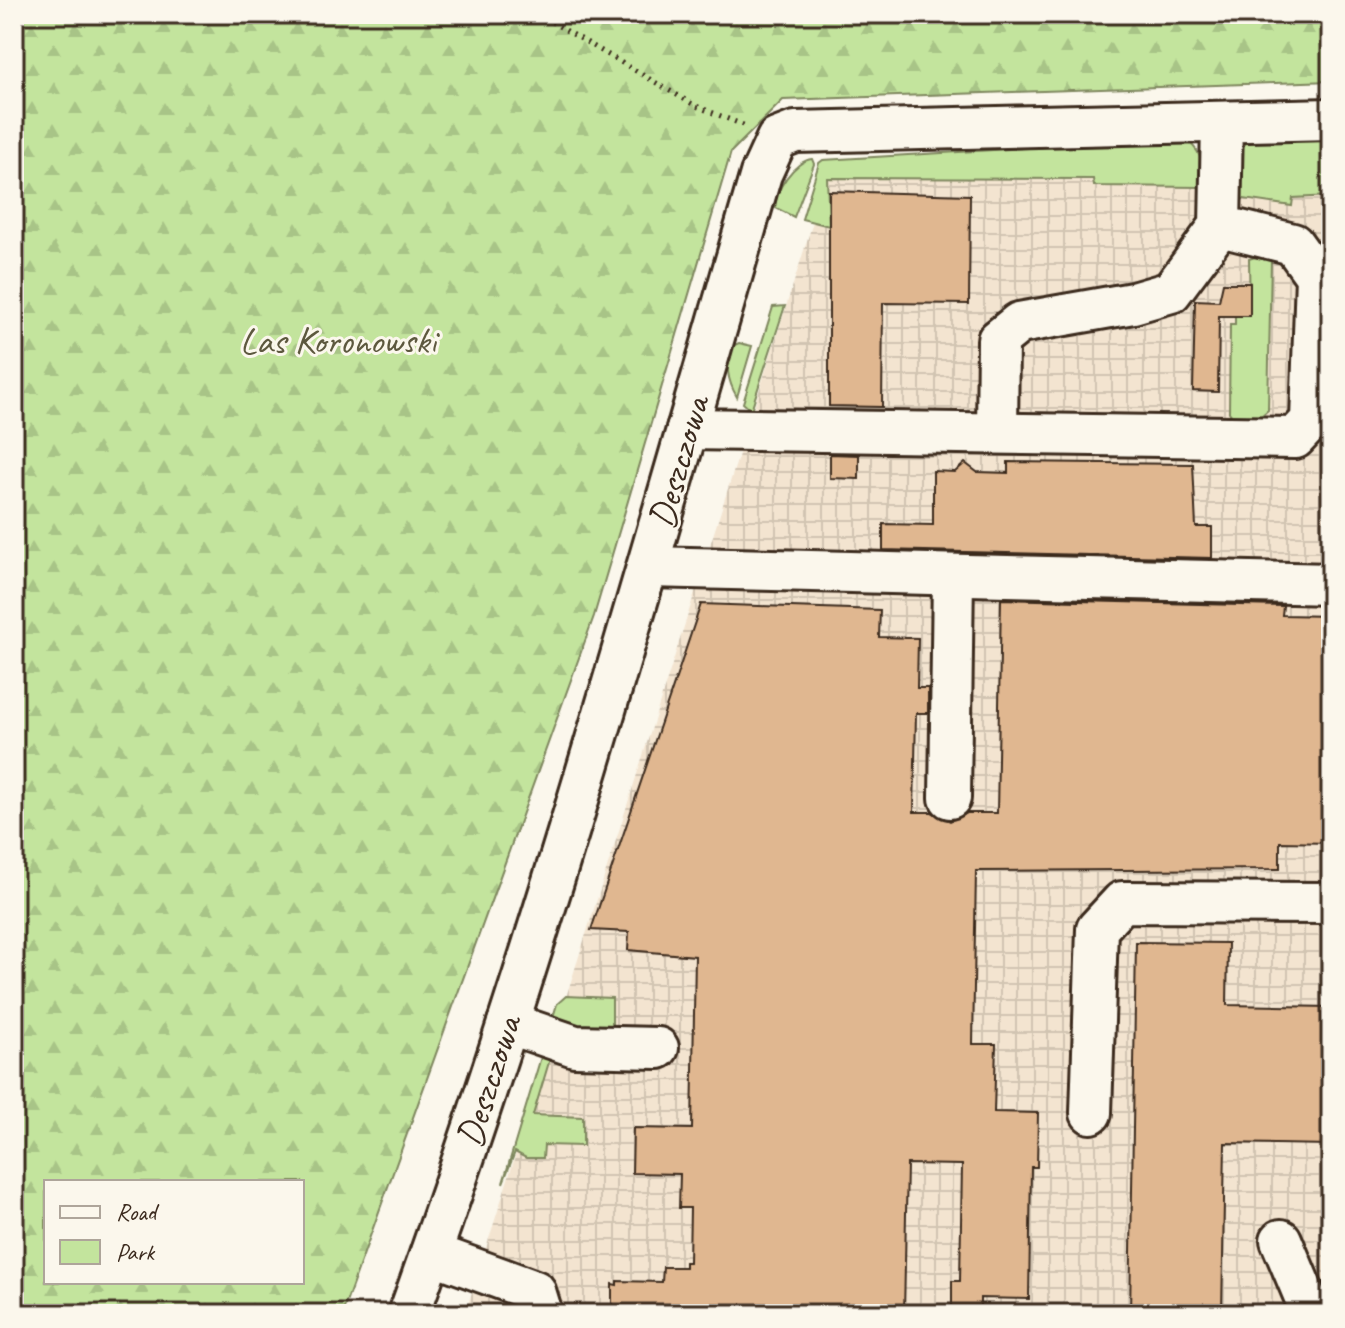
<svg xmlns="http://www.w3.org/2000/svg" width="1345" height="1328" viewBox="0 0 1345 1328" font-family="Caveat,sans-serif">
  <style>
    .industrial { fill: url(#industrial-grid) }
    .green { fill: #c3e49d; stroke: #7f875e; stroke-width: 2 }
    .forest { fill: url(#forest-firs); stroke: #7f875e; stroke-width: 2; fill-rule: evenodd }
    .building { fill: #e0b790; stroke: #3b2a1e; stroke-width: 2 }
    .lines { fill: none; stroke-linecap: round; stroke-linejoin: round }
    .minor-casing { stroke: #3b2a1e; stroke-width: 46 }
    .path { stroke: #3b2a1e; stroke-width: 5; stroke-dasharray: 2 6; stroke-linecap: butt }
    .minor { stroke: #fbf7ec; stroke-width: 40 }
    .labels { text-anchor: middle; stroke-width: 6; stroke-linejoin: round; paint-order: stroke }
    .park-label { font-size: 38px; fill: #5d583e; stroke: #fbf7ec }
    .street-label { font-size: 38px; fill: #3b2a1e; stroke: #fbf7ec }
  </style>
  <defs>
    <pattern id="industrial-grid" width="8" height="8" patternUnits="userSpaceOnUse" patternTransform="scale(2)"><rect width="8" height="8" fill="#f3e4d0"/><path d="M0 4h8M4 0v8" fill="none" stroke="#d1c4b2"/></pattern>
    <pattern id="forest-firs" width="22" height="20" patternUnits="userSpaceOnUse" patternTransform="scale(2)"><rect width="22" height="20" fill="#c3e49d"/><path d="M5 1l3.5 6h-7zM16 11l3.5 6h-7z" fill="#a8c487"/></pattern>
  </defs>
  <rect width="100%" height="100%" fill="#fbf7ec"/>
  <filter id="ink" filterUnits="userSpaceOnUse"><feTurbulence type="fractalNoise" baseFrequency=".0125" numOctaves="2"/><feDisplacementMap in="SourceGraphic" scale="16" xChannelSelector="R" yChannelSelector="G"/><feConvolveMatrix kernelMatrix="1 2 1 2 8 2 1 2 1" color-interpolation-filters="sRGB"/></filter>
  <g filter="url(#ink)">
    <!-- industrial -->
    <path class="industrial" d="M827,178L1331,181V1314H465Z"/>
    <!-- green -->
    <g class="green">
      <path d="M1331,136V196L1293,198L1292,206L1237,198L1241,148L1249,140Z"/>
      <path d="M1182,139C1204,148 1202,166 1202,187L1094,186L1093,179L827,178L829,226L802,219L819,163L823,160Z"/>
      <path d="M812,159L814,164L794,217L776,208C772,192 796,160 812,159Z"/>
      <path d="M1264,254L1271,259L1268,410L1261,416L1233,417L1229,412L1230,325H1235V316H1250L1249,259Z"/>
      <path d="M785,306L782,315L751,410L743,403L773,307Z"/>
      <path d="M739,343L752,346L737,397C727,380 725,365 732,346Z"/>
      <path d="M566,996L612,998V1032L559,1029L533,1115L583,1117V1146L544,1145L543,1158H526L515,1152L503,1183L557,1004Z"/>
    </g>
    <!-- forest -->
    <path class="forest" d="M14,14H1331V81L783,100L731,152L594,616L342,1314H14ZM46,1182H302V1282H46Z"/>
    <!-- building -->
    <g class="building">
      <path d="M829,191L970,195L969,304L883,303L882,407L829,406Z"/>
      <path d="M1223,283H1250V316H1219L1218,392L1193,391L1195,300L1219,301Z"/>
      <path d="M830,454L859,455V479L830,478Z"/>
      <path d="M1008,462L1193,464L1196,527H1212V558L883,550V524L933,525V471L955,472L965,463L977,472L1008,473Z"/>
      <path d="M1001,599L1283,606L1282,615L1331,616V843L1280,842V869L976,871L973,1044H996L994,1112L1038,1113L1037,1167H1031L1029,1299L980,1298V1314H952V1281H960L962,1165L907,1164L904,1314H612V1284L617,1285V1281L662,1282L663,1267H685V1262H689L690,1208H679L680,1174L632,1173L633,1128L692,1129L695,956L628,950L629,932L591,930L701,604L880,610L879,637L918,638L917,688H928V713H916L914,812H932L950,821L967,813H997Z"/>
      <path d="M1136,942L1228,943L1227,1005L1331,1007V1145L1225,1143L1222,1314H1130Z"/>
    </g>
    <g class="lines">
      <!-- minor casing -->
      <g class="minor-casing">
        <g id="minor">
          <path d="M687,429L1295,438L1311,421L1316,276L1293,244L1220,226L1222,122"/>
          <path d="M997,433L998,340L1019,323L1133,303L1171,292L1220,226"/>
          <path d="M648,567L1331,584"/>
          <path d="M950,798L953,575"/>
          <path d="M508,1023L575,1046L658,1048"/>
          <path d="M1091,1113L1097,929L1122,902L1331,903"/>
          <path d="M1281,1240L1312,1314"/>
          <path d="M431,1253L535,1291L542,1314"/>
          <path d="M409,1314C544,940 650,556 761,174L777,139L795,132L1331,119"/>
        </g>
      </g>
      <!-- path -->
      <path class="path" d="M538,14L696,106L748,127"/>
      <!-- minor -->
      <use href="#minor" class="minor"/>
    </g>
  </g>
  <g class="labels">
    <!-- park labels -->
    <g class="park-label">
      <text x="338" y="353">Las Koronowski</text>
    </g>
    <!-- street labels -->
    <g class="street-label">
      <text transform="translate(678 462) rotate(-74)" y="13">Deszczowa</text>
      <text transform="translate(488 1081) rotate(-72)" y="13">Deszczowa</text>
    </g>
  </g>
  <!-- margin -->
  <rect width="1345" height="1328" fill="none" stroke="#fbf7ec" stroke-width="48"/>
  <rect x="24" y="24" width="1297" height="1280" fill="none" stroke="#3b2a1e" stroke-width="3" filter="url(#ink)"/>
  <!-- legend -->
  <rect x="44" y="1180" width="260" height="104" fill="#fbf7ec" stroke="#aea59a" stroke-width="2"/>
  <rect x="60" y="1206" width="40" height="12" fill="#fbf7ec" stroke="#aea59a" stroke-width="2"/>
  <text x="116" y="1220" font-size="24" fill="#3b2a1e">Road</text>
  <rect x="60" y="1240" width="40" height="24" fill="#c3e49d" stroke="#aea59a" stroke-width="2"/>
  <text x="116" y="1260" font-size="24" fill="#3b2a1e">Park</text>
</svg>
